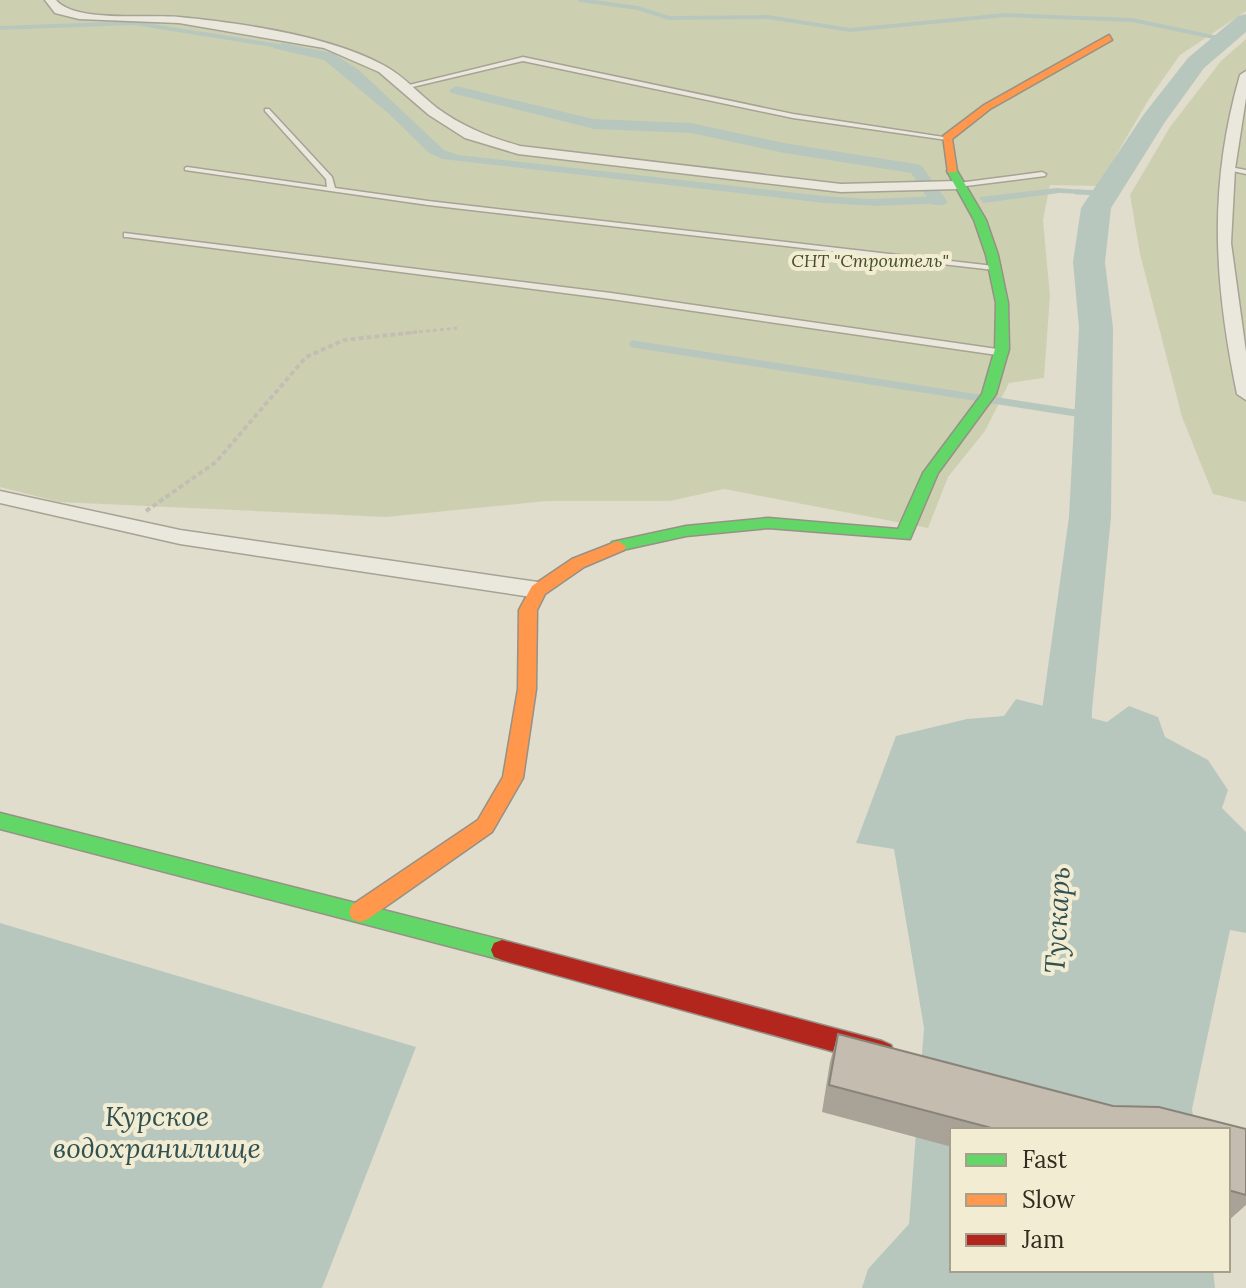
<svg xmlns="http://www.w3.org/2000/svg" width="1246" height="1288" viewBox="0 0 1246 1288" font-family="Lora,serif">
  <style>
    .green { fill: #cdd0b0 }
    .water { fill: #b8c7be }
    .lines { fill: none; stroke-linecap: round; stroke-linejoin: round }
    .stream-far2 { stroke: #b8c7be; stroke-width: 4 }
    .stream-far1 { stroke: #b8c7be; stroke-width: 5 }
    .stream { stroke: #b8c7be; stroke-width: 7 }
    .canal { fill: #b8c7be; fill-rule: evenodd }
    .river { fill: #b8c7be; fill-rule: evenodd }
    .lane-casing { stroke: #a6a295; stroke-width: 3 }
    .street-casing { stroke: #a6a295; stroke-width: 3 }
    .fast-casing { stroke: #969186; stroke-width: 3 }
    .slow-casing { stroke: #969186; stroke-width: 3 }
    .jam-casing { stroke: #969186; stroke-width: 3 }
    .path-far1 { stroke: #c2beb4; stroke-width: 3; stroke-dasharray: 4 3; stroke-linecap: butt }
    .path { stroke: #c2beb4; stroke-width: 4; stroke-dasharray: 5 3; stroke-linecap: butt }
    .lane { fill: #eae7dd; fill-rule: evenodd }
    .street { fill: #eae7dd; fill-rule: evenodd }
    .fast { fill: #63d668; fill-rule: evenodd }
    .slow { fill: #ff974d; fill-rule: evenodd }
    .jam { fill: #b3261e; fill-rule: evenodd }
    .wall { fill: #a9a296 }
    .building { fill: #c4bcae; stroke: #89847a; stroke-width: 2 }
    .labels { text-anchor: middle; stroke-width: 8; stroke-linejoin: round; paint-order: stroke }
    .far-park-label { font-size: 18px; font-style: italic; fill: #414e27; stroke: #f2ecd3 }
    .near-water-label { font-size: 28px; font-style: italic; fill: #305152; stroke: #f2ecd3 }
  </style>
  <rect width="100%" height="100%" fill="#e1ddcc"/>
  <!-- green -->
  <g class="green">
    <path d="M0,0H1246V11L1180,55L1149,99L1098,186L1050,185L1043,220L1050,296L1044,378L1009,383L985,431L948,477L928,528L724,489L670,501H547L386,517L59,502L0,487Z"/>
    <path d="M1246,39V502L1213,494L1182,417L1140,254L1130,195L1170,127L1221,61Z"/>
  </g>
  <!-- water -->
  <g class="water">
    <path d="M282,43L333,53L359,70L444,150L458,155L824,196L869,199L942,196L948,203L876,206L824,203L442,159L429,153L388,113L324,60L272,48Z"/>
    <path d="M1057,188L1085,190L1084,194L1059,193L983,203L979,197Z"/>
    <path d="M1016,699L1107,722L1129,706L1158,717L1165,737L1208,760L1228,790L1222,808L1246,832V933L1230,930L1192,1109L1195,1130H952V1270H1213L1215,1288H862L868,1269L909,1224L924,1028L894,849L856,843L896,736L967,719L1004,716Z"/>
    <path d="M0,923L416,1047L322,1288H0Z"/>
  </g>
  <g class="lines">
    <!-- stream-far2 -->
    <g class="stream-far2">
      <path d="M580,0L638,8L669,18L768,17L850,30L1005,15L1132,20L1223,39"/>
      <path d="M0,28L134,23L285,47"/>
    </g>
    <!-- stream-far1 -->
    <path class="stream-far1" d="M1077,192L1103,193"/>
    <!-- stream -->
    <path class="stream" d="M633,344L1095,416"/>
    <!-- canal -->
    <path class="canal" d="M456,86L594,119L691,123L784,143L916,164L922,166L947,201L944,205H932L911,173L784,153L691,133L594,129L451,93L449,90Z"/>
    <!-- river -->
    <path class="river" d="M1246,14V32L1204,68L1165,122L1111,208L1105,262L1113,328L1111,517L1092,710L1091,775L1083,790L1064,796L1045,790L1037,775L1042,710L1069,517L1079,328L1073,262L1081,208L1144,114L1188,58L1238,16Z"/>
    <!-- lane casing -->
    <g class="lane-casing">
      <g id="lane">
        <path d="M523,57L793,114L950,138L947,140L793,118L523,61L408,88L405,86Z"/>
        <path d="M265,109H269L332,177L335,188L428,201L994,266L998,268L994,270L428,205L185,170V168L187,167L327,187L326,179L265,111Z"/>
        <path d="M1230,167L1246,170V174L1228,170V168Z"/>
        <path d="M1042,172L1046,174L1045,176L958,187L954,185L958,183Z"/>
        <path d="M124,233L611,293L1004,350L1008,353L1004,356L611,299L127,237H124Z"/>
      </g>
    </g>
    <!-- street casing -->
    <g class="street-casing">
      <g id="street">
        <path d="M45,0H56C75,23 148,14 179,17C241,23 331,36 385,66C404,76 420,95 437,108C463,127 489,137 520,146L841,184L958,181L965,185L958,189L841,192L518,154L465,138L429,115L379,72L324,48L179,23L79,19L55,13Z"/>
        <path d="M1246,71V98L1235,169L1231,243L1246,352V400L1237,394C1214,282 1208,186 1240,75Z"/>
        <path d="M0,491L180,530L538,582L549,590L538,598L180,544L0,503Z"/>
      </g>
    </g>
    <!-- fast casing -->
    <g class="fast-casing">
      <g id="fast">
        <path d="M948,169H956L986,220L998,255L1008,303L1009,349L996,394L938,473L910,539L768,528L686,536L618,551L612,550L610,546L612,542L686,526L768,518L898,529L923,473L982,394L995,349L996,303L986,255L974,220L947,171Z"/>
        <path d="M0,813L502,940L510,943L513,950L510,957L502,960L0,829Z"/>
      </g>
    </g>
    <!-- slow casing -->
    <g class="slow-casing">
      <g id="slow">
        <path d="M1109,35L1112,40L990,109L952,139L957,171L948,173L943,136L984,105Z"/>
        <path d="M618,541L626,546L624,550L584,567L545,594L537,610L536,689L523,778L492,832L368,919L360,922L352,919L349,912L352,905L478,820L503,777L518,689L519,610L532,586L572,559Z"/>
      </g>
    </g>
    <!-- jam casing -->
    <g class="jam-casing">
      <path id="jam" d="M502,940L882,1041L891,1045L894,1053L891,1061L882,1065L502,960L494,957L491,950L494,943Z"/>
    </g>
    <!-- path-far1 -->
    <path class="path-far1" d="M398,334L457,328"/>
    <!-- path -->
    <path class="path" d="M146,511L216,462L306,357L344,340L417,332"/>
    <!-- lane -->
    <use href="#lane" class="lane"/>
    <!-- street -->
    <use href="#street" class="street"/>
    <!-- fast -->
    <use href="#fast" class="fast"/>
    <!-- slow -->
    <use href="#slow" class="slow"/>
    <!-- jam -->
    <use href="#jam" class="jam"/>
  </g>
  <!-- wall -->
  <path class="wall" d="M838,1034L1113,1106L1246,1129V1205L1228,1221V1130H952V1147L822,1112L830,1062Z"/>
  <!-- building -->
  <path class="building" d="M838,1034L1113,1106L1159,1107L1246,1129V1195L1228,1190V1130H999L829,1085Z"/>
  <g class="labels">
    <!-- far-park labels -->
    <g class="far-park-label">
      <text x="870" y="267">СНТ "Строитель"</text>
    </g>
    <!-- near-water labels -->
    <g class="near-water-label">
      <text transform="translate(1057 920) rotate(-87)" y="10">Тускарь</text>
      <text x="157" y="1126">Курское<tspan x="157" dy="32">водохранилище</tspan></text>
    </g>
  </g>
  <!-- legend -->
  <rect x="950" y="1128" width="280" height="144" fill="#f2ecd3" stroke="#a69f8b" stroke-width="2"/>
  <rect x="966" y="1154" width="40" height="12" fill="#63d668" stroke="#a69f8b" stroke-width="2"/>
  <text x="1022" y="1168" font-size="24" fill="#342b1f">Fast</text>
  <rect x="966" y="1194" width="40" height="12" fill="#ff974d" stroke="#a69f8b" stroke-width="2"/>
  <text x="1022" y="1208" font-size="24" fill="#342b1f">Slow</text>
  <rect x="966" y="1234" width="40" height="12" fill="#b3261e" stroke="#a69f8b" stroke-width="2"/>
  <text x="1022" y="1248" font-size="24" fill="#342b1f">Jam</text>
</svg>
